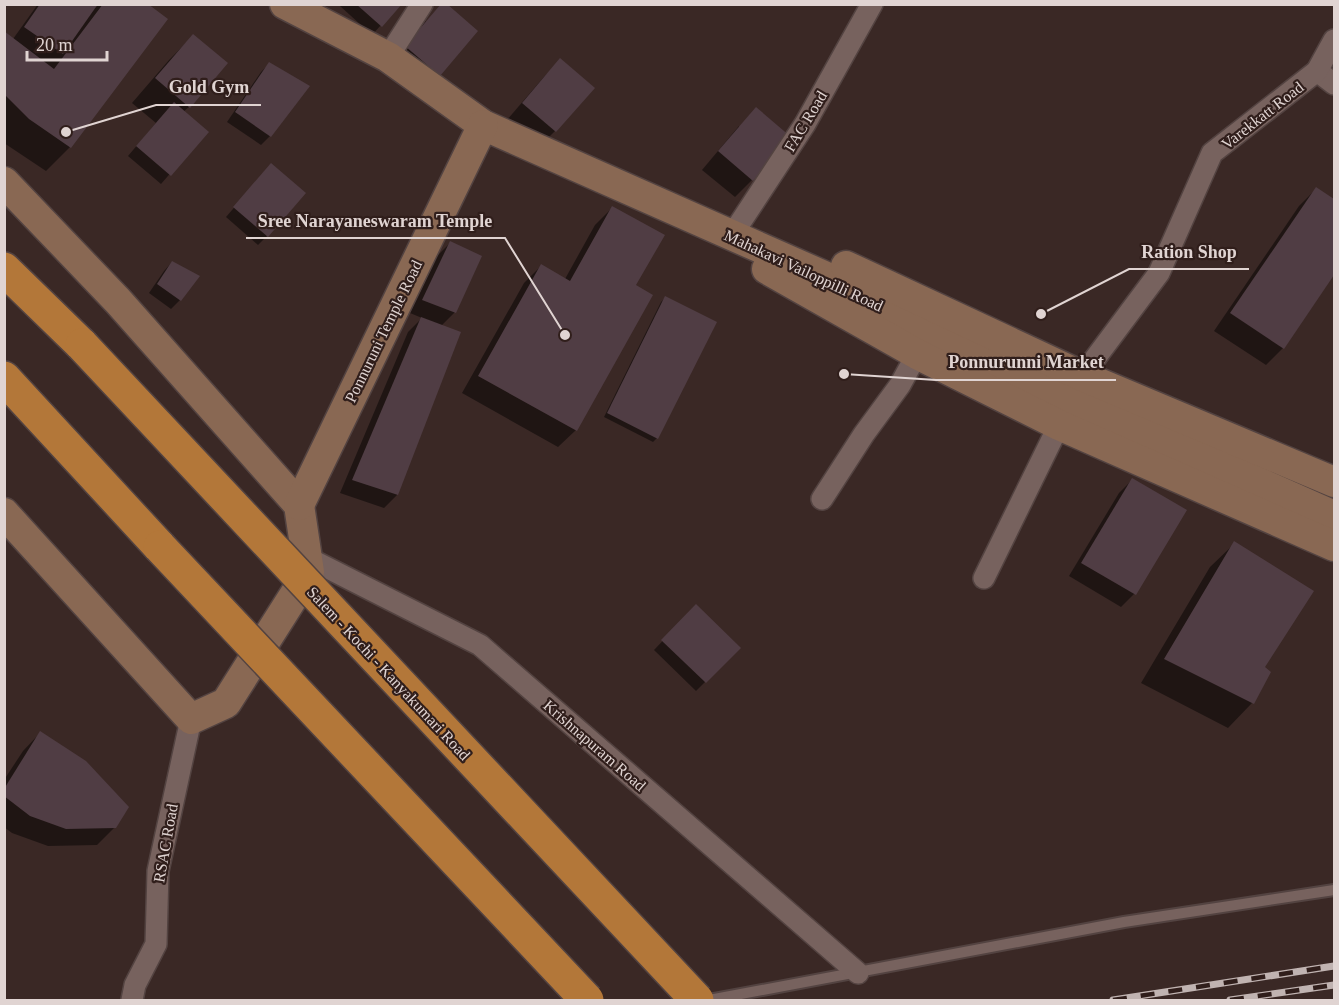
<svg xmlns="http://www.w3.org/2000/svg" width="1339" height="1005" viewBox="0 0 1339 1005" font-family="Georgia,serif">
  <style>
    .shadow { fill: #0007 }
    .building { fill: #503d44 }
    .lines { fill: none; stroke-linecap: round; stroke-linejoin: round }
    .lane-casing { stroke: #534341; stroke-width: 14 }
    .street-casing { stroke: #534341; stroke-width: 24 }
    .secondary-casing { stroke: #534341; stroke-width: 33 }
    .highway-casing { stroke: #534341; stroke-width: 36 }
    .lane { stroke: #77625e; stroke-width: 10 }
    .street { stroke: #77625e; stroke-width: 21 }
    .secondary { stroke: #896853; stroke-width: 30 }
    .highway { stroke: #b37739; stroke-width: 33 }
    .rail-casing { stroke: #c0b3b1; stroke-width: 7 }
    .rail { stroke: #301e1b; stroke-width: 4.5; stroke-dasharray: 14; stroke-linecap: butt }
    .highway-bridge-casing { stroke: #534341; stroke-width: 36; stroke-linecap: butt }
    .highway-bridge { stroke: #b37739; stroke-width: 33 }
    .labels { text-anchor: middle; stroke-width: 4.5; stroke-linejoin: round; paint-order: stroke }
    .street-label { font-size: 16px; fill: #e0d4d2; stroke: #301e1b }
    .leader { fill: none; stroke: #e0d4d2; stroke-width: 2 }
    .callout-dot { fill: #e0d4d2; stroke: #301e1b; stroke-width: 2 }
    .callout-label { font-size: 18px; text-anchor: middle; font-weight: bold; fill: #e0d4d2; stroke: #301e1b; stroke-width: 4.5; stroke-linejoin: round; paint-order: stroke }
  </style>
  <rect width="100%" height="100%" fill="#3a2825"/>
  <!-- shadow -->
  <g class="shadow">
    <path d="M38,4H96L94,7L95,8L99,4H146L70,147L46,171L4,143V33L13,39Z"/>
    <path d="M342,4H400L372,35L340,6Z"/>
    <path d="M426,21L439,75L422,92L389,64Z"/>
    <path d="M193,36L189,107L183,112L206,132L161,184L128,156L156,123L132,103L169,60Z"/>
    <path d="M560,60L555,131L538,148L506,121L543,78Z"/>
    <path d="M269,64L270,136L261,145L227,122L261,72Z"/>
    <path d="M739,126L752,180L735,197L702,170Z"/>
    <path d="M263,174L267,236L258,245L226,217Z"/>
    <path d="M1316,189L1334,201V272L1283,348L1266,365L1214,331L1299,206Z"/>
    <path d="M612,208L634,286L576,430L558,447L462,393L524,283L541,266L565,279L595,225Z"/>
    <path d="M450,243L455,312L441,326L397,495L384,508L340,493L408,332L422,318L410,313L437,256Z"/>
    <path d="M172,262L198,276L180,300L171,309L149,293L164,271Z"/>
    <path d="M665,298L657,438L653,442L604,417L661,302Z"/>
    <path d="M1132,480L1134,594L1121,607L1069,576L1119,493Z"/>
    <path d="M1235,543L1263,667L1269,673L1252,703L1228,728L1141,683L1210,567Z"/>
    <path d="M696,606L739,648L696,691L654,650Z"/>
    <path d="M40,733L115,827L97,845L48,846L12,833L4,827V780L23,751Z"/>
  </g>
  <!-- building -->
  <g class="building">
    <path d="M40,4H98L63,54L24,27Z"/>
    <path d="M103,4H148L168,19L71,148L29,119L4,94V31L54,69Z"/>
    <path d="M356,4H402L382,27Z"/>
    <path d="M441,4H447L478,31L440,76L405,46Z"/>
    <path d="M193,34L228,63L190,108L155,78Z"/>
    <path d="M560,58L595,88L556,132L522,103Z"/>
    <path d="M269,62L310,86L271,137L235,112Z"/>
    <path d="M174,102L209,132L171,176L136,146Z"/>
    <path d="M756,107L791,137L753,181L718,151Z"/>
    <path d="M271,163L306,193L268,237L233,207Z"/>
    <path d="M1316,187L1334,199V275L1284,349L1230,313Z"/>
    <path d="M612,206L665,235L636,285L653,295L577,431L478,376L541,264L570,281Z"/>
    <path d="M450,241L482,256L456,313L422,300Z"/>
    <path d="M172,261L200,276L181,301L157,284Z"/>
    <path d="M665,296L717,322L658,439L607,413Z"/>
    <path d="M421,317L461,332L398,495L352,480Z"/>
    <path d="M1132,478L1187,510L1136,595L1081,563Z"/>
    <path d="M1234,541L1314,591L1265,667L1271,672L1254,704L1164,659Z"/>
    <path d="M696,604L741,648L706,683L661,640Z"/>
    <path d="M40,731L86,761L129,807L116,828L66,829L30,816L4,796V789Z"/>
  </g>
  <g class="lines">
    <!-- lane casing -->
    <g class="lane-casing">
      <path id="lane" d="M709,1000L1124,922L1334,890"/>
    </g>
    <!-- street casing -->
    <g class="street-casing">
      <g id="street">
        <path d="M388,57L422,4"/>
        <path d="M1317,71L1334,84"/>
        <path d="M732,235L805,124L872,4"/>
        <path d="M1082,376L1159,273L1212,153L1317,71L1334,40"/>
        <path d="M822,499L864,434L900,385L917,354"/>
        <path d="M306,557L480,645L858,973"/>
        <path d="M984,578L1059,425"/>
        <path d="M132,1000L135,985L156,944L158,871L191,719"/>
      </g>
    </g>
    <!-- secondary casing -->
    <g class="secondary-casing">
      <g id="secondary">
        <path d="M285,4L388,57L483,125L824,276L976,356L1334,516"/>
        <path d="M4,182L118,301L299,505L309,572L226,703L191,719L4,513"/>
        <path d="M846,266L1082,376L1334,482"/>
        <path d="M767,269L917,354L1059,425L1334,546"/>
        <path d="M299,505L483,125"/>
      </g>
    </g>
    <!-- highway casing -->
    <g class="highway-casing">
      <g id="highway">
        <path d="M4,269L82,345"/>
        <path d="M4,378L160,547"/>
      </g>
    </g>
    <!-- lane -->
    <use href="#lane" class="lane"/>
    <!-- street -->
    <use href="#street" class="street"/>
    <!-- secondary -->
    <use href="#secondary" class="secondary"/>
    <!-- highway -->
    <use href="#highway" class="highway"/>
    <!-- rail casing -->
    <g class="rail-casing">
      <g id="rail">
        <path d="M1113,1000L1334,966"/>
        <path d="M1230,1000L1334,985"/>
      </g>
    </g>
    <!-- rail -->
    <use href="#rail" class="rail"/>
    <!-- highway-bridge casing -->
    <g class="highway-bridge-casing">
      <g id="highway-bridge">
        <path d="M82,345L697,1000"/>
        <path d="M160,547L587,1000"/>
      </g>
    </g>
    <!-- highway-bridge -->
    <use href="#highway-bridge" class="highway-bridge"/>
  </g>
  <g class="labels">
    <!-- street labels -->
    <g class="street-label">
      <text transform="translate(1262 115) rotate(-38)" y="6">Varekkatt Road</text>
      <text transform="translate(805 121) rotate(-59)" y="6">FAC Road</text>
      <text transform="translate(804 270) rotate(25)" y="6">Mahakavi Vailoppilli Road</text>
      <text transform="translate(383 331) rotate(-64)" y="6">Ponnuruni Temple Road</text>
      <text transform="translate(389 673) rotate(47)" y="6">Salem - Kochi - Kanyakumari Road</text>
      <text transform="translate(595 745) rotate(41)" y="6">Krishnapuram Road</text>
      <text transform="translate(165 843) rotate(-80)" y="6">RSAC Road</text>
    </g>
  </g>
  <!-- callouts -->
  <path class="leader" d="M66 132L156 105H261M565 335L505 238H246M1041 314L1129 269H1249M844 374L936 380H1116"/>
  <g class="callout-dot">
    <circle cx="66" cy="132" r="6"/>
    <circle cx="565" cy="335" r="6"/>
    <circle cx="1041" cy="314" r="6"/>
    <circle cx="844" cy="374" r="6"/>
  </g>
  <g class="callout-label">
    <text x="209" y="93">Gold Gym</text>
    <text x="375" y="227">Sree Narayaneswaram Temple</text>
    <text x="1189" y="258">Ration Shop</text>
    <text x="1026" y="368">Ponnurunni Market</text>
  </g>
  <!-- border -->
  <rect width="1339" height="1005" fill="none" stroke="#e0d4d2" stroke-width="12"/>
  <!-- scale -->
  <path d="M27 51v9h80v-9" fill="none" stroke="#e0d4d2" stroke-width="3"/>
  <text x="36" y="51" font-size="18" fill="#e0d4d2" stroke="#301e1b" stroke-width="4.5" paint-order="stroke">20 m</text>
</svg>
